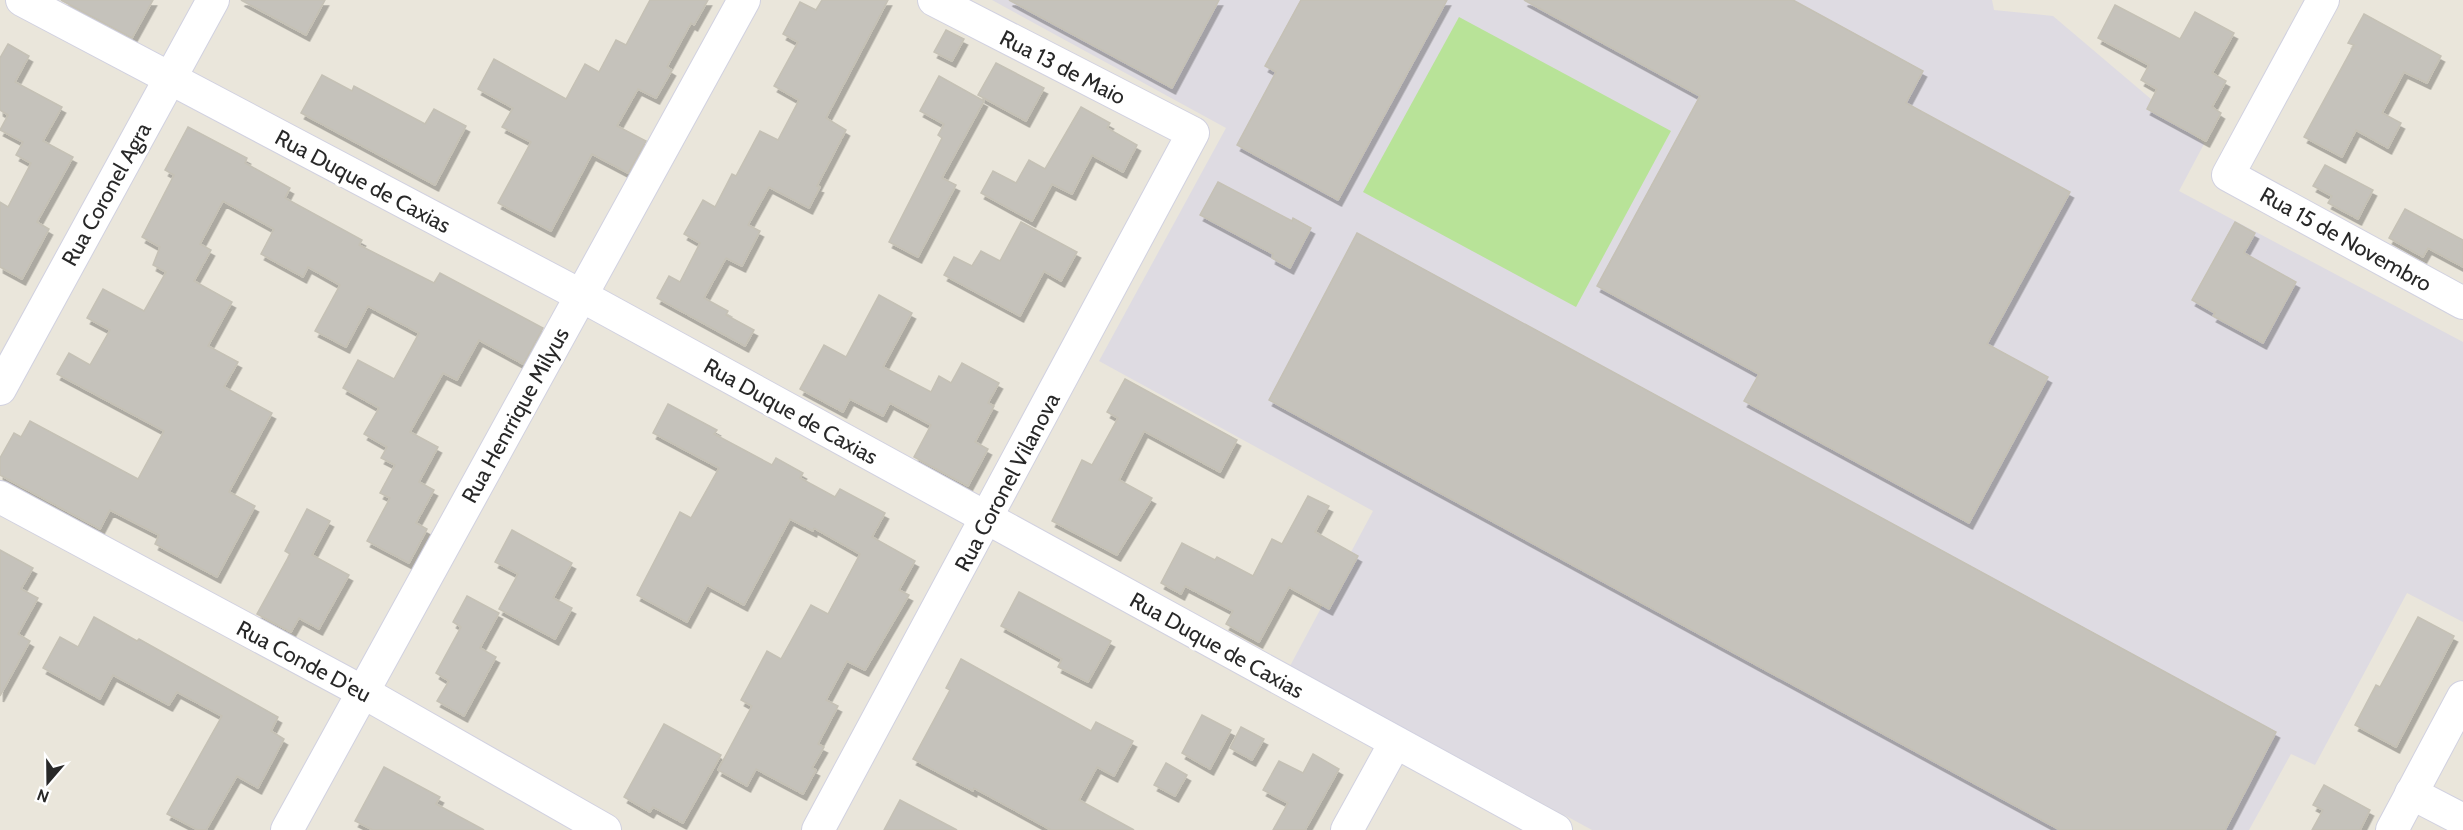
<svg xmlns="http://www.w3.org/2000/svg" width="2463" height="830" viewBox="0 0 2463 830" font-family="Cabin,sans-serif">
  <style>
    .industrial { fill: #dedbe2 }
    .pitch { fill: #b8e398 }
    .building { fill: #c5c2bb; stroke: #c5c1b5; stroke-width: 1.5; filter: url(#shadow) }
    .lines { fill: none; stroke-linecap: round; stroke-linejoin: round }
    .minor-casing { stroke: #d1d1e0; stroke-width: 34 }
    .minor { stroke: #fff; stroke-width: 32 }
    .labels { text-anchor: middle; stroke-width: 6; stroke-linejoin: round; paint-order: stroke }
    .street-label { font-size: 22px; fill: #282828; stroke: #fff }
  </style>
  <defs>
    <filter id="shadow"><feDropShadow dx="3.5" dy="6" stdDeviation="0" flood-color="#0004"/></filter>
  </defs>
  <rect width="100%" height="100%" fill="#eae6db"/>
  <!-- industrial -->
  <path class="industrial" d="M992,0H1992L1994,10L2053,16L2204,144L2179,191L2463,342V622L2407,593L2315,765L2291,754L2249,830H1592L1290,666L1373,511L1099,361L1226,128Z"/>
  <!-- pitch -->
  <path class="pitch" d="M1459,17L1671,131L1576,307L1363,192Z"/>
  <!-- building -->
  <g class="building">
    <path d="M61,0H153L132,38Z"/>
    <path d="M241,0H325L306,35Z"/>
    <path d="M650,0H708L694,25L691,23L667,67L672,70L656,98L638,89L617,126L646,141L628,173L592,154L551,231L498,203L531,142L502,127L513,108L478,89L494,59L566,99L585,64L599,72L616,40L626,45Z"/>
    <path d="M822,0H888L826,118L846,130L817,186L820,187L809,208L769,187L748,225L760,231L742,266L726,258L704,298L728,311L726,315L754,330L745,346L657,298L669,276L680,282L700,243L684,234L703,200L715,207L732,174L736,176L760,131L778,140L799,100L774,86L798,42L783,34L800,2L816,10Z"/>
    <path d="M1009,0H1219L1172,88Z"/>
    <path d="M1301,0H1447L1338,200L1237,145L1276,72L1265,66Z"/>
    <path d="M1524,0H1793L1923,71L1906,103L2070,192L1987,344L2048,377L1969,523L1744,401L1759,374L1597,286L1700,96Z"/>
    <path d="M2115,5L2180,39L2195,12L2234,33L2212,73L2226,81L2212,107L2221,113L2206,141L2147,109L2157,89L2141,80L2149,65L2098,38Z"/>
    <path d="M2364,14L2441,56L2427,83L2404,72L2382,113L2401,123L2388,148L2356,130L2342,157L2304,137L2354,45L2348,43Z"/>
    <path d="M946,30L964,39L952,61L934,52Z"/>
    <path d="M8,44L29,56L15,82L62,107L43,141L73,157L37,222L49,229L22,279L0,267V202L8,207L31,163L16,155L23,142L0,130L8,115L0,110V58Z"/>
    <path d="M996,63L1044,88L1026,121L978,95Z"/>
    <path d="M322,75L352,91L354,86L425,124L434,109L466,126L435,185L301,113Z"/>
    <path d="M939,76L984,101L942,178L956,185L918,257L889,242L942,138L938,135L944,124L920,111Z"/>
    <path d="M1081,107L1110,123L1107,128L1137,145L1123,172L1092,155L1072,194L1052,184L1032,221L981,193L993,171L1016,183L1029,160L1045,169Z"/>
    <path d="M188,127L247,158L245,163L290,188L285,198L362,240L359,245L434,283L440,273L543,328L523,364L479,340L457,380L443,373L410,432L438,447L419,482L434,490L416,523L427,529L409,563L367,541L390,498L380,493L395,465L381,458L387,447L364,434L379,408L343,388L358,360L394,379L419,333L368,306L346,347L315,331L340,285L308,267L303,277L261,254L274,229L223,201L200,244L211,250L194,281L232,302L208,346L238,362L224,387L272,413L229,492L255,506L217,577L155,544L159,535L110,510L100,529L0,475V458L14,433L21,437L30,421L138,479L164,431L57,374L69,353L90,365L110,330L87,318L103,289L144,311L166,272L153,265L160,247L142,237L174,175L165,170Z"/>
    <path d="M2325,165L2373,190L2358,219L2328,203L2332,196L2313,186Z"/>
    <path d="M1218,182L1292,221L1293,218L1311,228L1290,268L1272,258L1273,254L1200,215Z"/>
    <path d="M2405,209L2463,240V267L2428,248L2423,257L2389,238Z"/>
    <path d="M1021,222L1077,252L1061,281L1044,271L1020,316L944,275L954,257L972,266L981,251L1000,261Z"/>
    <path d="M2235,222L2255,233L2244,253L2296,282L2263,343L2213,316L2215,313L2192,300Z"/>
    <path d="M1357,233L2276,732L2225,830H2060L1269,400Z"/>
    <path d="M879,295L912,313L883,367L931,392L939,376L951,383L962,363L999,383L988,403L994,406L975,442L988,449L968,486L914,457L931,425L890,403L883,416L850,399L843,412L800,389L824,345L846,357Z"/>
    <path d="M1125,379L1237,440L1220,472L1144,431L1119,480L1152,498L1117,555L1052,521L1082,460L1092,465L1118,418L1107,412Z"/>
    <path d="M668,404L717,430L714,434L772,465L776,458L803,473L800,478L835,497L840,489L885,513L872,537L915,561L899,590L909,595L865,670L847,661L826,700L838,706L818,744L824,747L812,768L816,770L803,794L756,769L747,786L718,770L752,706L741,700L767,651L781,659L811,605L828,614L860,554L814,528L813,531L790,519L744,605L707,585L687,622L637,595L680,512L691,518L719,468L653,433Z"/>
    <path d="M1308,496L1329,506L1315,532L1358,556L1329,609L1289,587L1259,642L1226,624L1233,611L1185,586L1181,594L1161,583L1182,543L1215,560L1217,557L1253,576L1272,539L1282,544Z"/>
    <path d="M307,509L330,521L312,555L349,575L319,629L299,618L291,632L257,614L290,554L285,551Z"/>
    <path d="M512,530L572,563L553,598L572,608L555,639L499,609L518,574L495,562Z"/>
    <path d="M0,550L33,568L21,589L38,598L18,634L30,641L0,696Z"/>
    <path d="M1019,592L1111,641L1088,682L1058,667L1062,659L1001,626Z"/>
    <path d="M467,596L499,613L480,648L496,657L464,716L437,701L449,681L436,673L461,627L453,622Z"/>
    <path d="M94,617L137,641L139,639L278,717L271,731L284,739L258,788L237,776L206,830H198L167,814L222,716L177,692L169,705L113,675L100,699L43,668L60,637L78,647Z"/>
    <path d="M2418,617L2454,636L2396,747L2355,725L2376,685L2380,687Z"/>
    <path d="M961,659L1091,731L1096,722L1133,741L1114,776L1097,767L1079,800L1134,830H1051L974,788L973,791L913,759L950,690L946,688Z"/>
    <path d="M1202,715L1231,730L1210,769L1182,753Z"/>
    <path d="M664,724L721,755L683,823L653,807L650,812L624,797Z"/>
    <path d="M1241,727L1264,739L1252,760L1230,748Z"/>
    <path d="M1313,754L1339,769L1305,830H1273L1288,803L1263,790L1279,761L1303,773Z"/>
    <path d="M1166,763L1187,775L1175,796L1154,785Z"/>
    <path d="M384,767L440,797L436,804L484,830H373L355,821Z"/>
    <path d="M2324,785L2370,810L2360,830H2312L2323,810L2313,805Z"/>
    <path d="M900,800L957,830H884Z"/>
  </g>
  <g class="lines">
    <!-- minor casing -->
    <g class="minor-casing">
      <g id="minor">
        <path d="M22,0L580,295L1556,830"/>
        <path d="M2323,0L2228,175L2463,303"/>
        <path d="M0,389L213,0"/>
        <path d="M0,497L363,692L605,830"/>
        <path d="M2411,793L2463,820"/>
        <path d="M287,830L744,0"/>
        <path d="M818,830L1193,133L934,0"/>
        <path d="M1347,830L1395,743"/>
        <path d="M2392,830L2463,697"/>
      </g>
    </g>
    <!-- minor -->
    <use href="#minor" class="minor"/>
  </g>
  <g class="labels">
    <!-- street labels -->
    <g class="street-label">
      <text transform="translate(1063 67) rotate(27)" y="8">Rua 13 de Maio</text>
      <text transform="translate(363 181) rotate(28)" y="8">Rua Duque de Caxias</text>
      <text transform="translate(106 194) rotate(-61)" y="8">Rua Coronel Agra</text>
      <text transform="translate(2346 239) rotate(29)" y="8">Rua 15 de Novembro</text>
      <text transform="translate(791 411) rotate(29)" y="8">Rua Duque de Caxias</text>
      <text transform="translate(515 415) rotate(-61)" y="8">Rua Henrrique Milyus</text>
      <text transform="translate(1007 482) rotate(-62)" y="8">Rua Coronel Vilanova</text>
      <text transform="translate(1217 645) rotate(29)" y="8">Rua Duque de Caxias</text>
      <text transform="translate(304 661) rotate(28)" y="8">Rua Conde D'eu</text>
    </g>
  </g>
  <!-- north arrow -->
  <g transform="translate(48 782) rotate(200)" stroke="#ffffff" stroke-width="4.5" paint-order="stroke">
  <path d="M0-4.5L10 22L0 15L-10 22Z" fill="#282828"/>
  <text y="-9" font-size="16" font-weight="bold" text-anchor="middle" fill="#282828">N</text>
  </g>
</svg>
